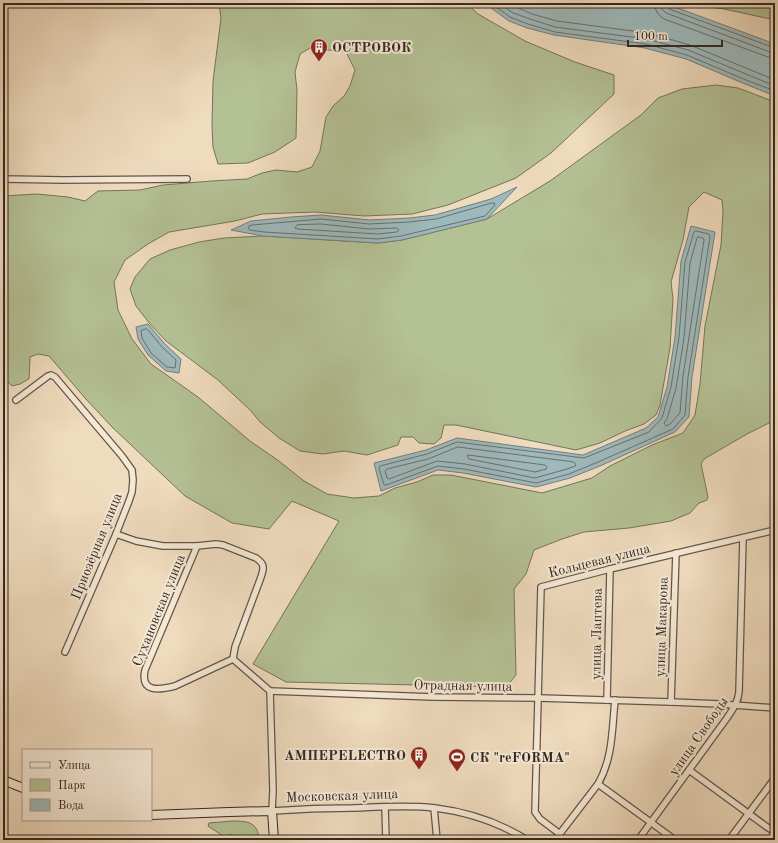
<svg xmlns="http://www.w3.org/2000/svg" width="778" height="843" viewBox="0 0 778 843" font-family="'Old Standard TT',serif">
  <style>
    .green { fill: #b4c195; stroke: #74745c }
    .water { fill: #9eb9bc; stroke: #747f7e }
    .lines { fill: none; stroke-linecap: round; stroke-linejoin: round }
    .shore { stroke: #69706f; stroke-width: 1 }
    .street-casing { stroke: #635549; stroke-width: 8 }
    .secondary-casing { stroke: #342822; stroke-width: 10 }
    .street { stroke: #f5e8d5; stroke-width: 5.5 }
    .secondary { stroke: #f5e8d5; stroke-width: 8 }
    .labels { text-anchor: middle; stroke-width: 4; stroke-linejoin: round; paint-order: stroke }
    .poi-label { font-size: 14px; font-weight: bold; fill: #342822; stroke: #f5e8d5; text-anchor: start }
    .street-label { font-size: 14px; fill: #342822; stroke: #f5e8d5 }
  </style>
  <rect width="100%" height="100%" fill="#efdbbe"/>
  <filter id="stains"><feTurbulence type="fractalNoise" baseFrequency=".005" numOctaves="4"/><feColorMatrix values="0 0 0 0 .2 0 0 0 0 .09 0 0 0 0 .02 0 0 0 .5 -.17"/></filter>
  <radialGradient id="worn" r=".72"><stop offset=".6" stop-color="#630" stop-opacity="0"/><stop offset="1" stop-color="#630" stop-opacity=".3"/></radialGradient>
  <!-- green -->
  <g class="green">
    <path d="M219,3H466L478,14L525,41L575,62L614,75V94L551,153L516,178L448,205L412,214L364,216L315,212L262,214L235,221L169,232L148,244L125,260L114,282L118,310L132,339L151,364L198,397L250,441L279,461L304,481L327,494L354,498L379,496L395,488L417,482L433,475H451L542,493L592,478L610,466L652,445L683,433L695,415L700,384L705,326L721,245L723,211L722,200L704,192L689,207L683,240L671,282L673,299L670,348L660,405L656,415L644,424L625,431L600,443L576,450L456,425H444L441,438L434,444L419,443L413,437H401L398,445L367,455L344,451L323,454L300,451L279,438L260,422L251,411L218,380L166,341L150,324L136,306L130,289L135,277L150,259L170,250L199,242L224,238L263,236L378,243L402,240L487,219L550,181L641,115L658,98L682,89L716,85L738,88L775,102V420L747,434L704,459L701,464L708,497L707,500L699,503L690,513L671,521L629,528L584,532L562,539L534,550L526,574L514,589L516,675L506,687L286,682L253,664L339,521L292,501L269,529L232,523L185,496L112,427L85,398L49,356L38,354L30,357L29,379L20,384L12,386L7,381L3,346V196L37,194L68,197L85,201L98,191L140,190L163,185L212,181L247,179L262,173L276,170L297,172L312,167L320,151L326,117L333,106L344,96L350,86L355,70L346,52L310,48L300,54L295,72L297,90L296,138L275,152L248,163L218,164L213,147L212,125L213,81L221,18Z"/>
    <path d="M681,3H775V20L724,9Z"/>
    <path d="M232,821C248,821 258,822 259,840H238L230,834L226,838L208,826L209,823Z"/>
  </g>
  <!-- water -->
  <g class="water">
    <path d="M484,3H663L667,4L775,44V96L745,84L686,59L645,48L554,35L527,28L509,21Z"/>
    <path d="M517,187L487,219L402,240L378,243L263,236L231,230L251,221L291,217L321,215L370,220L409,218L435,215L491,199Z"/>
    <path d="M691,226L715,232L692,377L689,417L675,432L600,466L570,478L536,487L463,473L438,470L381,491L374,463L426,450L457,438L583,455L646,428L658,417L667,387L675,337L681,261Z"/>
    <path d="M148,324L165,344L181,359L179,373L166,371L148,355L138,339L136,327Z"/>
  </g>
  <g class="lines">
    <!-- shore -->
    <g class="shore">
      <path d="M491,3L510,17L528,24L555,32L646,44L687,55L746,80L775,91"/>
      <path d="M499,3L513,13L530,19L555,27L647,39L688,50L775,86"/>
      <path d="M509,3L516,7L532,14L557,21L648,33L690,45L775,80"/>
      <path d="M654,3C655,10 658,15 664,19L768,57L775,58"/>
      <path d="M660,3L662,9L666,13L770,52H775"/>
      <path d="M665,3L666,6L669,9L772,47H775"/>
      <path d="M492,203H494L495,205L485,216L401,236L378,239L264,232L250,230L248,228L249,226L252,225L321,219L369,224L409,222L436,219Z"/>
      <path d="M321,224L369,229L397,228L399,230L397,232L378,234L297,229L295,228L297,225Z"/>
      <path d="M696,231L709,234L710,237L688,377L685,415L673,429L598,462L569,474L536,483L464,469L438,466L386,485H384L379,468L380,466L427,454L457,442L584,458L649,432L662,418L671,387L679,337L685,262L694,232Z"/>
      <path d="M699,237L703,238L704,240L683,376L680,413L670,424L666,426L664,423L667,419L676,388L684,338L690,263L697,238Z"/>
      <path d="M146,329L148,330L162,347L176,360L175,368L167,367L151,353L142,338L141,331Z"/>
      <path d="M458,447L574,462L576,465L575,466L567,469L535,478L465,464L437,461L389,479L387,478L385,471L387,469L428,459Z"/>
      <path d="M468,455L545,465L547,467L546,469L535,472L469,459L468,457Z"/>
    </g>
    <!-- street casing -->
    <g class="street-casing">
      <g id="street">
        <path d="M3,179L63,180L187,179"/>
        <path d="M16,400L48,376L51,375L55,377L122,456L132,470L133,480L132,492L129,501L116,534L65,652"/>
        <path d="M116,534L136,541L163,546H197L216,544L223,545L256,558C265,564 264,568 261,577L235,647L233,659"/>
        <path d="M197,546L145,670C140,693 159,690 175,686L233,659L270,691"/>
        <path d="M607,700L610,569"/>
        <path d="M671,702L676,553"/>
        <path d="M689,770L767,827L775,832"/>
        <path d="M598,784L675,840"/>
        <path d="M385,807L386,840"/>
        <path d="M434,808L437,840"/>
        <path d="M560,834L540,819L535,812L541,587L610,569L775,530"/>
        <path d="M527,840C500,823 467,812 435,808C407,805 379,807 352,808C325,808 299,809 272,811L273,790L270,691L433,697L539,698L671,702L720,704L775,708"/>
        <path d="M555,840L598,784C613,758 612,729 615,700"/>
        <path d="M638,840L727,718C733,709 738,702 739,692L743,538"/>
        <path d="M729,840L775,778"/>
      </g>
    </g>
    <!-- secondary casing -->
    <g class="secondary-casing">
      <g id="secondary">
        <path d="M3,780L23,788"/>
        <path d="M151,815L229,812L272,811L274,840"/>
      </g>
    </g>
    <!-- street -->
    <use href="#street" class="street"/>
    <!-- secondary -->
    <use href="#secondary" class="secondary"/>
  </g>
  <!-- icons -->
  <defs>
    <g id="building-pin" transform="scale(0.9)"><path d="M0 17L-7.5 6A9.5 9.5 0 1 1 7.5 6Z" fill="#8f2418" stroke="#f5e8d5"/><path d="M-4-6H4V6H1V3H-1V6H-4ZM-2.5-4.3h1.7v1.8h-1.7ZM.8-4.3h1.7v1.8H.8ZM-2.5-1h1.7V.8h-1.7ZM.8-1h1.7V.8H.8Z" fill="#fff"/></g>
    <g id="stadium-pin" transform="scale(0.9)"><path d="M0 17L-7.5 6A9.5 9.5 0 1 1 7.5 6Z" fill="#8f2418" stroke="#f5e8d5"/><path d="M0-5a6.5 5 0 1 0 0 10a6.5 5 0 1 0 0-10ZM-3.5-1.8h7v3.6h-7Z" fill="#fff"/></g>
  </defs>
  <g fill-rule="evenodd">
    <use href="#building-pin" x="319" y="47"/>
    <use href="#building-pin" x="419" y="755"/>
    <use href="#stadium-pin" x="457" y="757"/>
  </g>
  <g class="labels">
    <!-- poi labels -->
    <g class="poi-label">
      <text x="332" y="52">ОСТРОВОК</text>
      <text x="406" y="760" text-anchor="end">АМПЕРELECTRO</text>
      <text x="470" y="762">СК "reFORMA"</text>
    </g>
    <!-- street labels -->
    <g class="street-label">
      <text transform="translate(96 546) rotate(-68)" y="5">Приозёрная улица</text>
      <text transform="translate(599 560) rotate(-14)" y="5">Кольцевая улица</text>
      <text transform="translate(158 610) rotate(-68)" y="5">Сухановская улица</text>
      <text transform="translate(661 627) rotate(-88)" y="5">улица Макарова</text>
      <text transform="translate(596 634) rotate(-89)" y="5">улица Лаптева</text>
      <text transform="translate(463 685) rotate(1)" y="5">Отрадная улица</text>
      <text transform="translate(698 736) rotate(-55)" y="5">улица Свободы</text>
      <text transform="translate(342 795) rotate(-2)" y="5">Московская улица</text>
    </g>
  </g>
  <!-- margin -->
  <rect width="778" height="843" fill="none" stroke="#efdbbe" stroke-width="16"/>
  <rect x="4" y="4" width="770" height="835" fill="none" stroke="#342822" stroke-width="2"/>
  <rect x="8" y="8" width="762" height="827" fill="none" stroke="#342822"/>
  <!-- legend -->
  <rect x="22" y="749" width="130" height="72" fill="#f5e8d5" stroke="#a89b8d"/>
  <rect x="30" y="762" width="20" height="6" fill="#f5e8d5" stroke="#a89b8d"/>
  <text x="58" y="769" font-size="12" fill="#342822">Улица</text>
  <rect x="30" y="779" width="20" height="12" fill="#b4c195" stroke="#a89b8d"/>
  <text x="58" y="789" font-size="12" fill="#342822">Парк</text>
  <rect x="30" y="799" width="20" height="12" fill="#9eb9bc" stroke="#a89b8d"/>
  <text x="58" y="809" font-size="12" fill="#342822">Вода</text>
  <!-- scale -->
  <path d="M628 40v6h94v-6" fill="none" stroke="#342822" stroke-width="2"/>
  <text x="634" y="40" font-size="12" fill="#342822" stroke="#f5e8d5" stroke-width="3" paint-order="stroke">100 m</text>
  <rect width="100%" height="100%" filter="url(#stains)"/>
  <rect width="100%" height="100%" fill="url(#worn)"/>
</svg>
